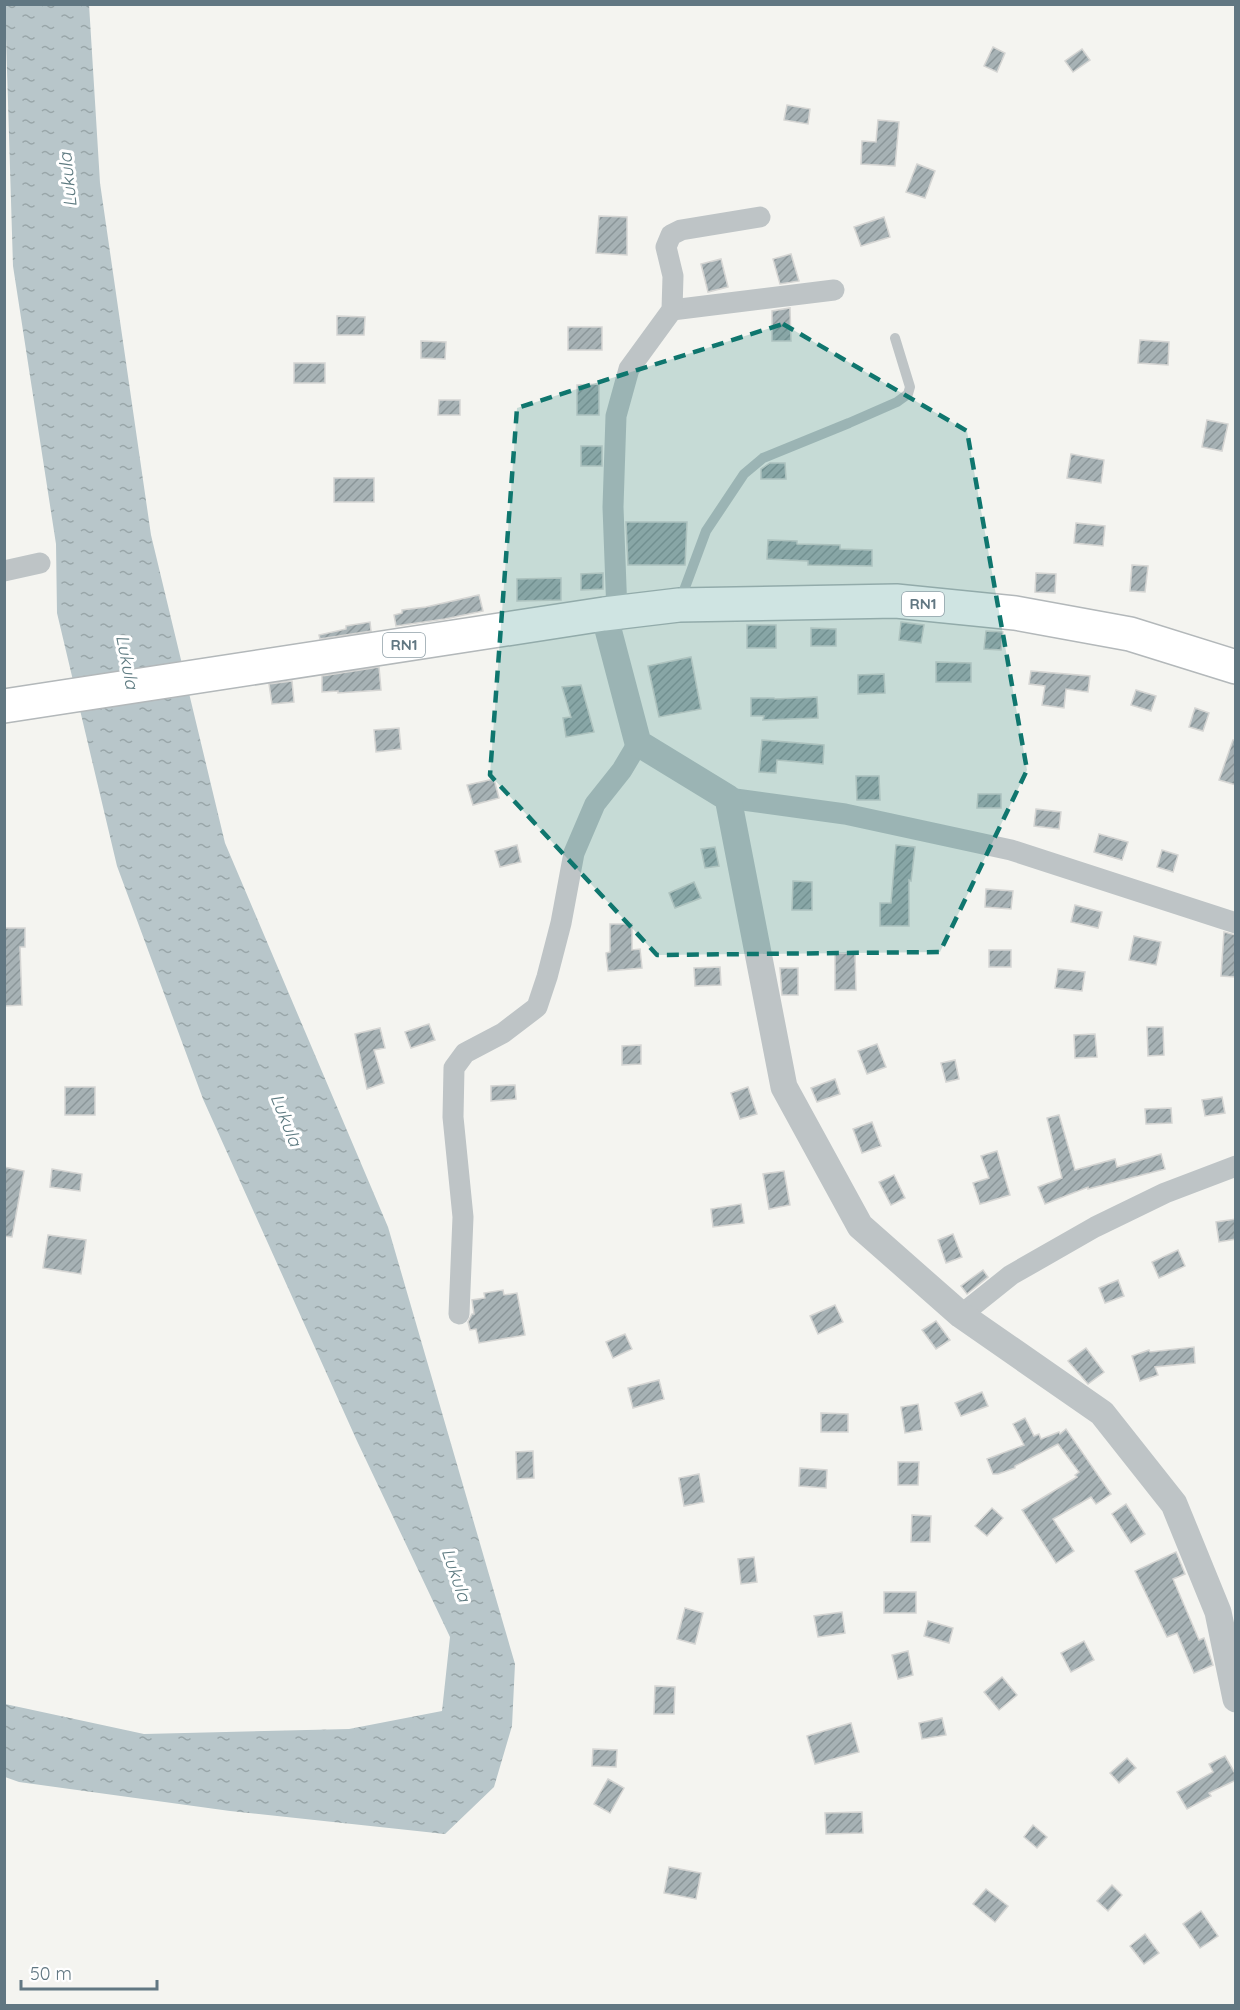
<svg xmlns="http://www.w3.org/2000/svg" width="1240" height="2010" viewBox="0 0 1240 2010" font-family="Quicksand,sans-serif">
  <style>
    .water { fill: url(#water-ripples) }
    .building { fill: url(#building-hatch); stroke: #d5d5d3; stroke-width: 1.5 }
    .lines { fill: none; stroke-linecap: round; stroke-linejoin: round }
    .trunk-casing { stroke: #b3b8ba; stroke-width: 36 }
    .service { stroke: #bec4c6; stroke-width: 10 }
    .minor { stroke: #bec4c6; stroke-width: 21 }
    .tertiary { stroke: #bec4c6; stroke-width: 27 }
    .trunk { stroke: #fff; stroke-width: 33 }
    .marked { fill: #0f766e; fill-opacity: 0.2; stroke: #0f766e; stroke-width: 4.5; stroke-dasharray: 12 8; stroke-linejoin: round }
    .labels { text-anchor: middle; stroke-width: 6; stroke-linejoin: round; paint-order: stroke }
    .shield { fill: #fff; stroke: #90a0a8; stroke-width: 1.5 }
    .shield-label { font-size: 15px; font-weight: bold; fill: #617782 }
    .water-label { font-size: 18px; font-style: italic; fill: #5d7a80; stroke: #fff }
  </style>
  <defs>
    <pattern id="water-ripples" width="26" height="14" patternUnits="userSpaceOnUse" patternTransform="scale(1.5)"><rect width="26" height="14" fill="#b8c6ca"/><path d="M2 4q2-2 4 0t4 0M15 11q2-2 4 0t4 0" fill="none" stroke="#99a6a9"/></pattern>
    <pattern id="building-hatch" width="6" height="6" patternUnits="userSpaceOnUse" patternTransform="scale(1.5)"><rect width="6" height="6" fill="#a7b2b5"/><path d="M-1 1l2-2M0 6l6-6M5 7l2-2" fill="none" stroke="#8b9699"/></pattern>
  </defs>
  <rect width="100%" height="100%" fill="#f4f4f0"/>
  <!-- water -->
  <path class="water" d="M89,4L100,183L151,535L225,843L388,1227L515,1664L512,1726L494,1787L445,1834L230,1811L19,1782L5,1777V1704L144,1734L349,1729L442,1711L450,1637L357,1441L203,1099L117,866L57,613L56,544L13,266L5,5Z"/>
  <!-- building -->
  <g class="building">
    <path d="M993,47L1005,53L997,72L984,66Z"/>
    <path d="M1082,49L1090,60L1073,72L1065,61Z"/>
    <path d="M787,105L810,109L808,124L784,120Z"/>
    <path d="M878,120L899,122L895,166L861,164L862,141L876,142Z"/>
    <path d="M917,164L935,171L925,198L906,192Z"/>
    <path d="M599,216L627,217V255L596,253Z"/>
    <path d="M884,217L890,237L861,246L854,227Z"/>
    <path d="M791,254L799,281L780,284L773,259Z"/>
    <path d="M721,259L728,287L708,292L701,264Z"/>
    <path d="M790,308L791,341H772V311Z"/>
    <path d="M337,316L365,317L364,335H337Z"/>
    <rect x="568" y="327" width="34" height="23"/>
    <path d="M1140,340L1169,342L1168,365L1138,363Z"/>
    <path d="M421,341L446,342L445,359L421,358Z"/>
    <rect x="294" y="363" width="31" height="20"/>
    <path d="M599,384V415H577V385Z"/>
    <path d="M439,400H460V415H438Z"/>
    <path d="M1207,420L1228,424L1222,451L1202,447Z"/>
    <rect x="581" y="446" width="21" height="20"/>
    <path d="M1071,454L1104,460L1101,483L1067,478Z"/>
    <path d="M770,463H785L786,479H761V469Z"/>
    <rect x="334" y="478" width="40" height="24"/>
    <path d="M626,522H687L685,565H628Z"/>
    <path d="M1076,523L1105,526L1103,546L1074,543Z"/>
    <path d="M768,540L797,541V544L840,545V549L872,550V566L808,565V561L767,559Z"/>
    <path d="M1132,565L1148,566L1145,592L1130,591Z"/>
    <path d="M603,573V589L581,590V574Z"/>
    <path d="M1036,573L1056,574L1055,593L1035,592Z"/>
    <path d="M561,578V600L517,601V579Z"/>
    <path d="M479,595L483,611L445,619L396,626L394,615L402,613V610L426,607Z"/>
    <path d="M370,622L371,631L320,639L319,635L346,629V626Z"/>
    <path d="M901,622L924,625L921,643L899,640Z"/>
    <rect x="747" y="625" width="29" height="23"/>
    <path d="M811,628L836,629V646H811Z"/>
    <path d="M986,631L1003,632L1001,650L984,649Z"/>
    <path d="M691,657L701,709L659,717L648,666Z"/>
    <path d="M936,662L971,663V682H936Z"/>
    <path d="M379,667L381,690L338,693V691L322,692V676Z"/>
    <path d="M1031,671L1090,676L1088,692L1066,689L1064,708L1042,705L1045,686L1029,684Z"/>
    <path d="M884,674L885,693L858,694V675Z"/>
    <path d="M292,681L294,702L272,704L269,684Z"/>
    <path d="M581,685L594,732L566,737L563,718L571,717L562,687Z"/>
    <path d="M1136,690L1156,696L1151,711L1131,705Z"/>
    <path d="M817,697L818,718L763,720L764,716H751V698H774L775,699Z"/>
    <path d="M1195,708L1209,713L1203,731L1189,727Z"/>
    <path d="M399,728L401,749L376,752L374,730Z"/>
    <path d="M762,740L824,745L823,764L777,760L776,773L759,772Z"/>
    <path d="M1233,740H1236V785L1219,780Z"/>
    <path d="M856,776H879L880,800H857Z"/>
    <path d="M494,779L499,798L473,805L467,785Z"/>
    <path d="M978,794H1001V808H977Z"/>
    <path d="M1036,809L1061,812L1059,829L1034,826Z"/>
    <path d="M1099,834L1128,842L1122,860L1094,852Z"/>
    <path d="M517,845L521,862L500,867L495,851Z"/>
    <path d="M896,845L915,847L911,881L909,880V926H880V903H891Z"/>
    <path d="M715,847L719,866L705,868L701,849Z"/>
    <path d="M1162,850L1178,855L1173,872L1157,867Z"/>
    <path d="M793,881L812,882V910H792Z"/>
    <path d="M694,882L701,898L675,908L669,893Z"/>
    <path d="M986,889L1013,891L1011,909L985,907Z"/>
    <path d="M1075,905L1102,912L1098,928L1071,922Z"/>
    <path d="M610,924H632V950L640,949L642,968L608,971L606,953L610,952Z"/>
    <path d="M4,928H25V947H20L22,1005L4,1006Z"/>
    <path d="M1224,932L1236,935V977L1221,976Z"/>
    <path d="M1134,936L1161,942L1156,965L1129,960Z"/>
    <rect x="989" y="950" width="22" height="17"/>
    <path d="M835,953H855L856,990H835Z"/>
    <path d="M720,967L721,985L695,986L694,968Z"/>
    <path d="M780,968H798V995H782Z"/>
    <path d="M1058,969L1085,972L1082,991L1055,988Z"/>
    <path d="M429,1024L435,1040L411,1048L405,1032Z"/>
    <path d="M1147,1027H1163L1164,1055L1148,1056Z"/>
    <path d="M380,1028L385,1048L374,1050L384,1083L367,1089L355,1034Z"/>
    <path d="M1095,1034L1097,1057L1075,1058L1074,1035Z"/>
    <path d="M877,1044L886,1067L867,1074L858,1051Z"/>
    <path d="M641,1045V1064L622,1065V1046Z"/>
    <path d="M955,1060L959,1079L946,1082L941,1063Z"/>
    <path d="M835,1079L840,1094L817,1102L811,1088Z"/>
    <path d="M515,1085L516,1099L491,1101V1086Z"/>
    <rect x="65" y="1087" width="30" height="28"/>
    <path d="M748,1087L757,1114L740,1119L731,1093Z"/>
    <path d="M1222,1097L1225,1113L1205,1116L1202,1100Z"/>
    <path d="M1171,1108L1172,1123L1146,1124L1145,1109Z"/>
    <path d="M1059,1115L1075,1170L1115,1159L1117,1167L1161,1154L1165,1169L1088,1189V1187L1045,1204L1038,1187L1062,1178L1047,1118Z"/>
    <path d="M872,1122L881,1146L862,1153L853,1129Z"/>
    <path d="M997,1151L1010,1195L980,1204L973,1183L989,1178L981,1156Z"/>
    <path d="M4,1167L24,1171L12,1237L4,1236Z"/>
    <path d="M52,1169L82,1174L80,1191L50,1187Z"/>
    <path d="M784,1171L790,1205L769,1209L763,1174Z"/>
    <path d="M894,1175L905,1198L891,1205L879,1182Z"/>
    <path d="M741,1204L744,1223L713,1227L711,1209Z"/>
    <path d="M1236,1219V1239L1219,1242L1216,1222Z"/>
    <path d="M953,1234L962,1257L946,1263L938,1240Z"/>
    <path d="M48,1235L86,1240L81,1274L43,1268Z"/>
    <path d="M1178,1250L1185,1266L1159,1278L1152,1262Z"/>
    <path d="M983,1270L988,1277L967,1294L961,1286Z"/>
    <path d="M1118,1280L1124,1296L1105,1303L1099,1288Z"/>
    <path d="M503,1290L504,1295L517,1293L525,1335L479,1343L476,1329L470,1330L468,1322L472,1314H474L472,1300L485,1298L484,1293Z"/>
    <path d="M835,1305L843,1322L818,1334L810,1316Z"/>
    <path d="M936,1321L950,1340L936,1349L922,1330Z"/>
    <path d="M625,1334L632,1349L613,1358L606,1342Z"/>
    <path d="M1194,1347L1195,1363L1155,1367L1158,1375L1140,1381L1132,1356L1149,1350L1150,1352Z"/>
    <path d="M1086,1348L1104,1372L1088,1384L1068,1361Z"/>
    <path d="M659,1380L664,1399L633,1408L628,1388Z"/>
    <path d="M982,1392L988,1406L961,1416L955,1403Z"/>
    <path d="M918,1404L922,1430L905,1433L901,1407Z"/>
    <path d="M821,1413L848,1414V1432H821Z"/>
    <path d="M1025,1418L1034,1436L1039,1434L1041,1439L1059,1432L1060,1434L1066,1429L1111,1494L1096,1504L1091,1497L1053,1519L1074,1551L1056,1563L1022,1510L1077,1477L1075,1475L1079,1472L1058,1444L1015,1466V1468L998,1474H993L987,1459L1024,1445L1013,1424Z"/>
    <path d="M533,1451L534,1478L517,1479L516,1452Z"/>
    <path d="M898,1462H919L918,1485H898Z"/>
    <path d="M800,1468L827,1470L826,1488L799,1486Z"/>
    <path d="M699,1474L704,1502L684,1506L679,1478Z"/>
    <path d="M1126,1504L1145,1534L1131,1543L1112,1514Z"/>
    <path d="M992,1508L1003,1518L987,1536L975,1526Z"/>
    <path d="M912,1515L931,1516L930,1542H911Z"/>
    <path d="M1176,1552L1185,1574L1173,1579L1199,1640L1204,1638L1213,1665L1194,1673L1177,1633L1167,1637L1135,1571Z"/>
    <path d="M754,1557L757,1582L741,1584L738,1559Z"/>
    <rect x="884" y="1592" width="32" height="21"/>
    <path d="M685,1608L703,1613L695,1644L677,1639Z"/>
    <path d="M842,1612L845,1633L818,1637L814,1616Z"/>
    <path d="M928,1621L953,1628L949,1643L924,1636Z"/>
    <path d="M1084,1641L1094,1660L1071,1672L1061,1653Z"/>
    <path d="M908,1651L913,1675L898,1679L892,1655Z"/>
    <path d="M1002,1677L1017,1695L999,1710L984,1692Z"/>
    <path d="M655,1686L675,1687L674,1714H654Z"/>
    <path d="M942,1718L946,1735L922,1739L919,1723Z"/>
    <path d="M851,1723L859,1752L815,1764L807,1736Z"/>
    <path d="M593,1749L617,1750L616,1767L592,1766Z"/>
    <path d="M1225,1756L1236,1775V1780L1209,1793L1211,1796L1187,1809L1177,1792L1213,1772L1209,1764Z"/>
    <path d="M1127,1758L1136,1768L1119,1783L1110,1773Z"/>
    <path d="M608,1779L624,1788L610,1813L594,1804Z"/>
    <path d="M862,1812L863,1833L826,1834L825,1813Z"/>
    <path d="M1033,1825L1047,1837L1037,1848L1024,1837Z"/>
    <path d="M669,1867L701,1873L696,1899L664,1893Z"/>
    <path d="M1112,1885L1122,1895L1108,1911L1097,1901Z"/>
    <path d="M986,1889L1008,1906L995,1922L973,1904Z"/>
    <path d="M1201,1911L1218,1936L1200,1948L1183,1924Z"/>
    <path d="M1145,1934L1159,1953L1144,1964L1130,1946Z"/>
  </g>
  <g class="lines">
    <!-- trunk casing -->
    <g class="trunk-casing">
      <path id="trunk" d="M4,706L604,614L679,605L896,601L1015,613L1130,634L1236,667"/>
    </g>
    <!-- service -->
    <path class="service" d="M680,601L706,531L744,474L763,458L849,423L897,402L908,394L910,387L895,338"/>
    <!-- minor -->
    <g class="minor">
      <path d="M672,310L834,290"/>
      <path d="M4,571L40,563"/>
      <path d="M617,613L613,507L616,416L629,369L672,310L673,276L666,247L671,235L681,230L760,217"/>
      <path d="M728,798L845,814L1011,850L1236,923"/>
      <path d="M459,1314L463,1217L453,1117L454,1068L465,1053L503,1033L537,1007L547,977L561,923L574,853L595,804L622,770L638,743"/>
      <path d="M961,1315L1011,1275L1095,1227L1165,1193L1236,1166"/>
    </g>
    <!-- tertiary -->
    <path class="tertiary" d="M604,614L638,743L728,798L784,1087L860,1226L961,1315L1102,1413L1174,1504L1218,1612L1236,1699"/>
    <!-- trunk -->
    <use href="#trunk" class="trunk"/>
  </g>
  <!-- marked area -->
  <path class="marked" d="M783,324L967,431L1027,770L940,952L657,955L490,775L517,408Z"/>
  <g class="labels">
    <!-- shield labels -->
    <g class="shield">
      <rect x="902" y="592" width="42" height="24" rx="4.5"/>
      <rect x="383" y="633" width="42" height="24" rx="4.5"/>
    </g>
    <g class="shield-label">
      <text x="923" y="609">RN1</text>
      <text x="404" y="650">RN1</text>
    </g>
    <!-- water labels -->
    <g class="water-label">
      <text transform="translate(68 180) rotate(-96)" y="6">Lukula</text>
      <text transform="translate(127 662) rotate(79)" y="6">Lukula</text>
      <text transform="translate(286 1120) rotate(68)" y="6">Lukula</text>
      <text transform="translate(456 1575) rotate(71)" y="6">Lukula</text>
    </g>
  </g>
  <!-- border -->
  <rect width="1240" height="2010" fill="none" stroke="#617782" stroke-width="12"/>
  <!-- scale -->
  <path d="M21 1980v9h136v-9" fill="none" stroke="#617782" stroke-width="3"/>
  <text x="30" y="1980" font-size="18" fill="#617782" stroke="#ffffff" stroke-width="4.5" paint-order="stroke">50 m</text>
</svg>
